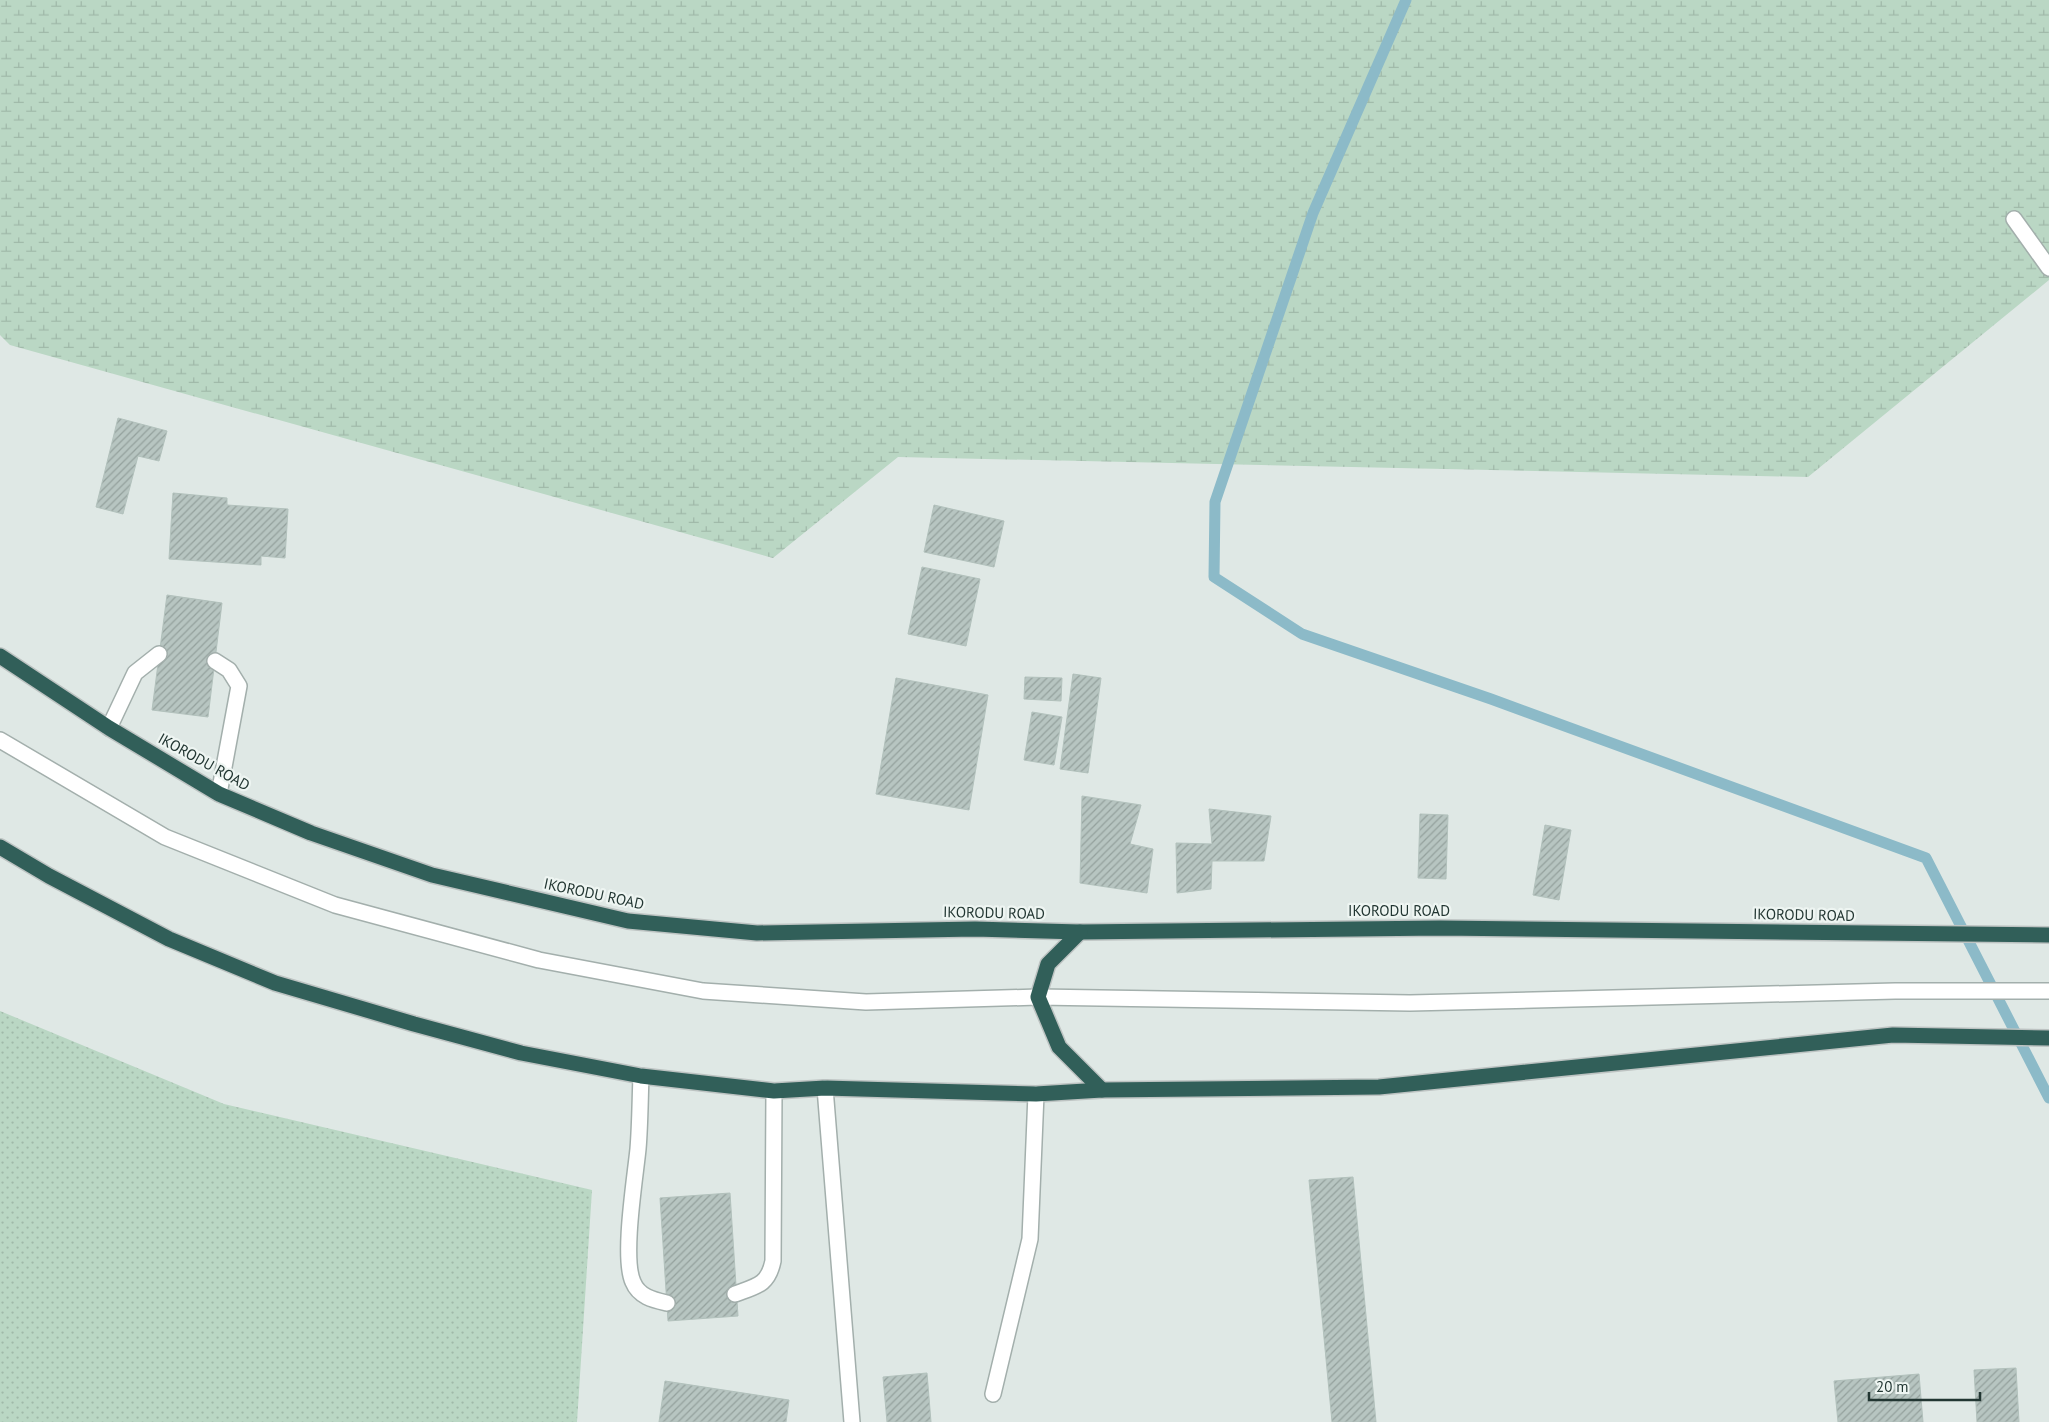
<svg xmlns="http://www.w3.org/2000/svg" width="2049" height="1422" viewBox="0 0 2049 1422" font-family="'PT Sans',sans-serif">
  <style>
    .grass { fill: url(#grass-dots) }
    .wetland { fill: url(#wetland-marsh) }
    .lines { fill: none; stroke-linecap: round; stroke-linejoin: round }
    .stream { stroke: #8cbac8; stroke-width: 11 }
    .building { fill: url(#building-hatch); stroke: #b2c1bc }
    .lane-casing { stroke: #a3afac; stroke-width: 18 }
    .street-casing { stroke: #a3afac; stroke-width: 18 }
    .highway-casing { stroke: #bdc3c2; stroke-width: 18 }
    .lane { stroke: #fff; stroke-width: 15 }
    .street { stroke: #fff; stroke-width: 15 }
    .highway { stroke: #315f59; stroke-width: 15 }
    .labels { text-anchor: middle; stroke-width: 4.5; stroke-linejoin: round; paint-order: stroke }
    .street-label { font-size: 15px; fill: #223632; stroke: #eef5f2 }
  </style>
  <defs>
    <pattern id="grass-dots" width="8" height="8" patternUnits="userSpaceOnUse" patternTransform="scale(1.25)"><rect width="8" height="8" fill="#bad7c4"/><path d="M2 2h.1M6 6h.1" fill="none" stroke="#a0b9a9" stroke-width="1.8" stroke-linecap="round"/></pattern>
    <pattern id="wetland-marsh" width="20" height="14" patternUnits="userSpaceOnUse" patternTransform="scale(1.25)"><rect width="20" height="14" fill="#bad7c4"/><path d="M1 5h8M5 5V1M11 12h8M15 12V8" fill="none" stroke="#a0b9a9"/></pattern>
    <pattern id="building-hatch" width="6" height="6" patternUnits="userSpaceOnUse" patternTransform="scale(1.25)"><rect width="6" height="6" fill="#b7c5c1"/><path d="M-1 1l2-2M0 6l6-6M5 7l2-2" fill="none" stroke="#94a19d"/></pattern>
  </defs>
  <rect width="100%" height="100%" fill="#dfe8e5"/>
  <!-- grass -->
  <path class="grass" d="M0,1011L224,1104L592,1190L577,1422H0Z"/>
  <!-- wetland -->
  <path class="wetland" d="M0,0H2049V280L1808,477L898,457L773,558L10,345L0,335Z"/>
  <g class="lines">
    <!-- stream -->
    <path class="stream" d="M1406,0L1313,213L1215,502L1214,577L1302,634L1491,699L1926,858L2049,1098"/>
  </g>
  <!-- building -->
  <g class="building">
    <path d="M118,418L167,431L159,461L138,456L123,514L96,507Z"/>
    <path d="M173,493L227,498V505L288,509L285,558L261,556V565L169,559Z"/>
    <path d="M934,505L1004,521L994,567L924,552Z"/>
    <path d="M922,567L980,579L966,646L908,634Z"/>
    <path d="M167,595L222,603L208,717L152,710Z"/>
    <path d="M1073,674L1101,678L1088,773L1060,769Z"/>
    <path d="M1025,677L1062,678L1061,701L1024,699Z"/>
    <path d="M896,678L988,695L969,810L876,794Z"/>
    <path d="M1032,712L1062,717L1054,765L1024,760Z"/>
    <path d="M1082,796L1141,805L1130,844L1153,849L1147,893L1080,883Z"/>
    <path d="M1209,809L1271,816L1264,861H1212L1211,889L1177,893L1176,843L1212,844Z"/>
    <path d="M1420,814L1448,815L1446,879L1418,878Z"/>
    <path d="M1545,825L1571,830L1559,900L1533,895Z"/>
    <path d="M1353,1177L1376,1422H1332L1309,1180Z"/>
    <path d="M730,1193L738,1316L668,1321L660,1198Z"/>
    <path d="M2016,1368L2019,1422H1977L1974,1370Z"/>
    <path d="M927,1373L931,1422H887L883,1377Z"/>
    <path d="M1919,1374L1923,1422H1838L1834,1381Z"/>
    <path d="M665,1381L789,1400L786,1422H659Z"/>
  </g>
  <g class="lines">
    <!-- lane casing -->
    <g class="lane-casing">
      <g id="lane">
        <path d="M2014,219L2049,268"/>
        <path d="M215,661L229,670L239,686L219,794"/>
        <path d="M109,728L135,673L159,654"/>
        <path d="M0,740L165,837L335,905L539,960L703,991L866,1002L1038,997L1410,1003L1895,991H2049"/>
        <path d="M641,1076C640,1101 640,1125 638,1149C635,1179 622,1258 633,1282C639,1297 654,1300 667,1303"/>
        <path d="M735,1294C757,1286 768,1285 773,1261L774,1091"/>
        <path d="M993,1394L1030,1239L1036,1094"/>
      </g>
    </g>
    <!-- street casing -->
    <g class="street-casing">
      <path id="street" d="M825,1088L852,1422"/>
    </g>
    <!-- highway casing -->
    <g class="highway-casing">
      <g id="highway">
        <path d="M0,656L109,728L219,794L311,833L432,875L628,921L757,933L975,929L1080,932L1440,928L2049,935"/>
        <path d="M0,847L49,876L169,939L275,983L414,1024L521,1053L641,1076L774,1091L825,1088L1036,1094L1102,1090L1379,1087L1893,1035L2049,1038"/>
        <path d="M1080,932L1048,964L1038,997L1059,1047L1102,1090"/>
      </g>
    </g>
    <!-- lane -->
    <use href="#lane" class="lane"/>
    <!-- street -->
    <use href="#street" class="street"/>
    <!-- highway -->
    <use href="#highway" class="highway"/>
  </g>
  <g class="labels">
    <!-- street labels -->
    <g class="street-label">
      <text transform="translate(204 762) rotate(29)" y="5">IKORODU ROAD</text>
      <text transform="translate(594 894) rotate(12)" y="5">IKORODU ROAD</text>
      <text x="1399" y="916">IKORODU ROAD</text>
      <text transform="translate(994 913) rotate(1)" y="5">IKORODU ROAD</text>
      <text transform="translate(1804 915) rotate(1)" y="5">IKORODU ROAD</text>
    </g>
  </g>
  <!-- scale -->
  <path d="M1869 1392v8h111v-8" fill="none" stroke="#223632" stroke-width="2.5"/>
  <text x="1876" y="1392" font-size="15" fill="#223632" stroke="#eef5f2" stroke-width="4" paint-order="stroke">20 m</text>
</svg>
